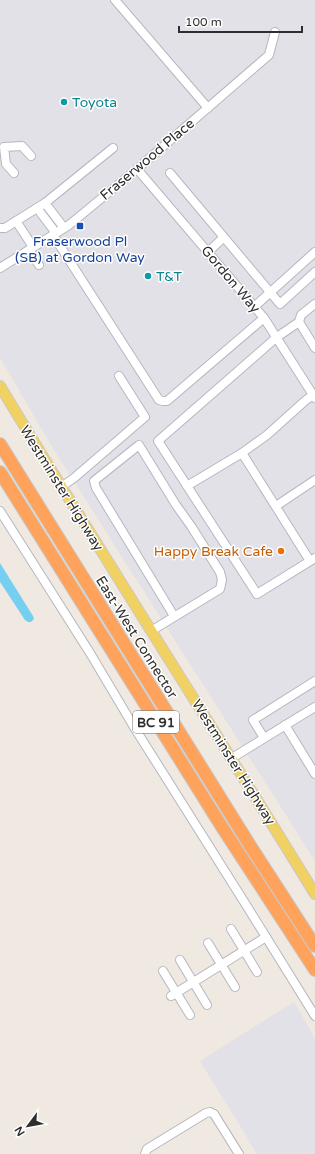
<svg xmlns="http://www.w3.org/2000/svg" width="315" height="1154" viewBox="0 0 315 1154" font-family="'Varela Round',sans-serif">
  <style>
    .industrial { fill: #e3e1e8 }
    .water { fill: #75cff0 }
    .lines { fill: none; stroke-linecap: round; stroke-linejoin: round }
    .minor-casing { stroke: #b4b7c1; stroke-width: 10 }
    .major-casing { stroke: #c9c9c9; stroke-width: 12 }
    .highway-casing { stroke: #c9c9c9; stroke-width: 14 }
    .minor { stroke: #fff; stroke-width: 8 }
    .major { stroke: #f2d163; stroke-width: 10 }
    .highway { stroke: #ffa35c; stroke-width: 12 }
    .culture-dot { fill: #0f9aa8; stroke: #fff; stroke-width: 1.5 }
    .transit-dot { fill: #1a4fb4; stroke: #fff; stroke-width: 1.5 }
    .food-dot { fill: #e8710a; stroke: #fff; stroke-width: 1.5 }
    .labels { text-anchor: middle; stroke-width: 3; stroke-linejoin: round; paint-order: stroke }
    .shield { fill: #fff; stroke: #6d6d6d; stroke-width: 1 }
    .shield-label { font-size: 13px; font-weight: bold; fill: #2e2e2e }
    .culture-label { font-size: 14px; fill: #0d838f; stroke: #fff; text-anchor: start }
    .street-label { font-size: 14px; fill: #2e2e2e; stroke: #fff }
    .transit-label { font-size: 14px; fill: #164399; stroke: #fff }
    .food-label { font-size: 14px; fill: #c56008; stroke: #fff; text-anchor: end }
  </style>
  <rect width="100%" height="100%" fill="#efe9e1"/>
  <!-- industrial -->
  <g class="industrial">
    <path d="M0,0H315V861L54,450L0,358Z"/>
    <path d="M294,1002L315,1038V1154H257L200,1061Z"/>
  </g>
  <!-- water -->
  <path class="water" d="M0,563L33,616L34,619L31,622H28L25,620L0,582Z"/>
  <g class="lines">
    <!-- minor casing -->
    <g class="minor-casing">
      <g id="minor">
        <path d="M115,0L208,108"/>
        <path d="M137,169L264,318L315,398"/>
        <path d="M14,173L6,164L4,147L22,146L31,156"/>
        <path d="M170,173L280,304L315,272"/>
        <path d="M45,203L64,228"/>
        <path d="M37,208L56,233"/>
        <path d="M16,221L33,247"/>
        <path d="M0,228H5L45,203L113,148"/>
        <path d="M53,235L159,400L163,401H167L264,318"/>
        <path d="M29,250L39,265"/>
        <path d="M208,252L223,238"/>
        <path d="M0,268L69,225L137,169L269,55L275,32"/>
        <path d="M315,304L301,315L299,322L277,337L158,441L257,594L315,558"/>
        <path d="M254,307L315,252"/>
        <path d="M299,322L315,348"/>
        <path d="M242,453L310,561"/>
        <path d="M187,486L242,453L267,435L306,400L313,395"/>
        <path d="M61,487L74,478L145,417L119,376"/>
        <path d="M276,506L315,480"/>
        <path d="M0,511L90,653L134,727L248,908L315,1016"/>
        <path d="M151,631L220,589L222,580L220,572L191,526L176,505L139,445L94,481L96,488L174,616"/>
        <path d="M285,725L315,774"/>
        <path d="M264,738L253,720L315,681"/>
        <path d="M232,758L315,707"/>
        <path d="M231,929L257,972"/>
        <path d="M208,943L235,987"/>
        <path d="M180,960L207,1005"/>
        <path d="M163,971L190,1015"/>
        <path d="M171,996L266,937"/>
        <path d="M145,1154L147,1149L206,1113L210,1112L214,1114L239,1154"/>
      </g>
    </g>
    <!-- major casing -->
    <g class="major-casing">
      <path id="major" d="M0,386C103,557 211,724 315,894"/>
    </g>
    <!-- highway casing -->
    <g class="highway-casing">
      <g id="highway">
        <path d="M0,444L251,847L315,946"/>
        <path d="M0,472L222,827L315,970"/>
      </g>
    </g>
    <!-- minor -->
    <use href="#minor" class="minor"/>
    <!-- major -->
    <use href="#major" class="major"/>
    <!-- highway -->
    <use href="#highway" class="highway"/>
  </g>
  <!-- markers -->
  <g class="culture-dot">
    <circle cx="64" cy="102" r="4"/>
    <circle cx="148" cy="276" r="4"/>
  </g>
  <rect class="transit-dot" x="76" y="222" width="8" height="8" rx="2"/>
  <circle class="food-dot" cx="281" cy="551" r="4"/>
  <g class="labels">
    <!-- shield labels -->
    <rect class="shield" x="133" y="711" width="46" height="22" rx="3"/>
    <g class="shield-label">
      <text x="156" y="727">BC 91</text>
    </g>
    <!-- culture labels -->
    <g class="culture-label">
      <text x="72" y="107">Toyota</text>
      <text x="156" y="281">T&amp;T</text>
    </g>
    <!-- street labels -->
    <g class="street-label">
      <text transform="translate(147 159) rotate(-40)" y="5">Fraserwood Place</text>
      <text transform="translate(231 279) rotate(50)" y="5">Gordon Way</text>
      <text transform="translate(62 488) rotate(58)" y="5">Westminster Highway</text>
      <text transform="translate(137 637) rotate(58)" y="5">East-West Connector</text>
      <text transform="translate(234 762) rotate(58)" y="5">Westminster Highway</text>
    </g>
    <!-- transit labels -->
    <g class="transit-label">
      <text x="80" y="246">Fraserwood Pl<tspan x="80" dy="16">(SB) at Gordon Way</tspan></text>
    </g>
    <!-- food labels -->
    <g class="food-label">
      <text x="273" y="556">Happy Break Cafe</text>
    </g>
  </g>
  <!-- north arrow -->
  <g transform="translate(28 1126) rotate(238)" stroke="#ffffff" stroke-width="3" paint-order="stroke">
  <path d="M0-3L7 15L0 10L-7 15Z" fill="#2e2e2e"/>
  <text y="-6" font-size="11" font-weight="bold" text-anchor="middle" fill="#2e2e2e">N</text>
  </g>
  <!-- scale -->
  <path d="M179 26v6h123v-6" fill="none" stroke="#2e2e2e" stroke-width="2"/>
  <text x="185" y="26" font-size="12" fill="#2e2e2e" stroke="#ffffff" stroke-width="3" paint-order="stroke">100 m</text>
</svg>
